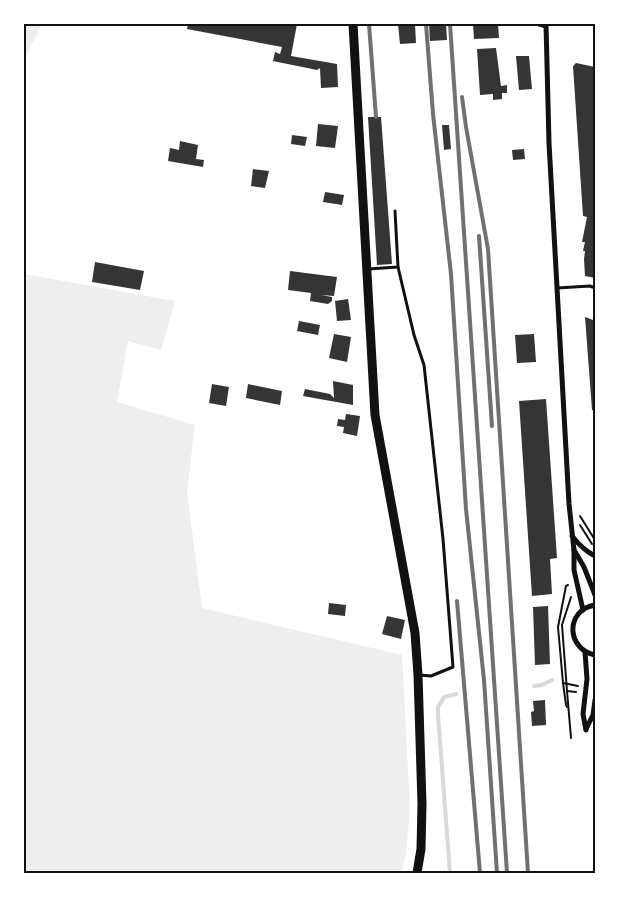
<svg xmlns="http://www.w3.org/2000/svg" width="619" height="897" viewBox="0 0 619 897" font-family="'Roboto Condensed',sans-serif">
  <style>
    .green { fill: #eee }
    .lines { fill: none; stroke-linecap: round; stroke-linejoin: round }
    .stream { stroke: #d9d9d9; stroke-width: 4 }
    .building { fill: #353535 }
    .path { stroke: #111; stroke-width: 2 }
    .service { stroke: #111; stroke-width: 3 }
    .minor { stroke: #111; stroke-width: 5 }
    .primary { stroke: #111; stroke-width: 9 }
    .rail { stroke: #707070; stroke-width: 4 }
    .neatline { fill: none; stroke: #111; stroke-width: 2 }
  </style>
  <rect width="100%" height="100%" fill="#fff"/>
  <!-- green -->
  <g class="green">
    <path d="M24,24H42L24,59Z"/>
    <path d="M24,274L175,301L161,350L128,341L117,402L195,425L187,491L202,608L402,655L410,809L406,853L401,873H36L24,871Z"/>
  </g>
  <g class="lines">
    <!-- stream -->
    <g class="stream">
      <path d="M534,686L542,685L552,680"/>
      <path d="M450,873L438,715V707L444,697L456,694"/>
    </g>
  </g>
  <!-- building -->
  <g class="building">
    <path d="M188,24H278L286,25V24H297L291,56L337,64L338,87L321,88L320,68L317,70L273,61L275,52L280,54L282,47L187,29Z"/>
    <path d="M398,24H415L416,43L400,44Z"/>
    <path d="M429,24H446L447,40L430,41Z"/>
    <path d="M473,24H498L499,38L474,39Z"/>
    <path d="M496,48L501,86L507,85V93H502V99L493,100V94L480,95L477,49Z"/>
    <path d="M516,56H529L532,89L519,90Z"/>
    <path d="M576,63L595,67V278L585,276L584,259L585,251H583L585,242H582L587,217L583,216L573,66Z"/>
    <path d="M368,117H381L392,264L377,265Z"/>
    <path d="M318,124L338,126L335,148L316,146Z"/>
    <path d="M442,125H449L451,149L444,150Z"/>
    <path d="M292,135L307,137L305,146L291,144Z"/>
    <path d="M180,141L198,145L196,159L204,160L203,167L168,161L170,148L179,150Z"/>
    <path d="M524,149L525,159L513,160L512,150Z"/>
    <path d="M253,169L269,171L265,188L251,186Z"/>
    <path d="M325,192L344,195L342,205L323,202Z"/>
    <path d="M95,262L144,271L140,290L92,282Z"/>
    <path d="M290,271L337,277L334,296L321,295L332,297V301L328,304L310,301L311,293L288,290Z"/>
    <path d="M348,299L351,320L337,321L335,301Z"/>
    <path d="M595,313V411L592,410L585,317L593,320Z"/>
    <path d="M299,321L320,325L318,335L297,331Z"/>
    <path d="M334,334L351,337L347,362L329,358Z"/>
    <path d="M534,334L536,362L517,363L515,335Z"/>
    <path d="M333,381L353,385V405L303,396L305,389L330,394L334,398Z"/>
    <path d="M212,384L229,387L226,406L209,403Z"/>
    <path d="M248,384L282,391L280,405L246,398Z"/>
    <path d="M546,399L557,558L550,559L552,594L532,596L519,401Z"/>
    <path d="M346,414L360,416L357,436L343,433L344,427L337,426L338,419L345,420Z"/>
    <path d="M329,603L346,605L345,616L328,614Z"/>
    <path d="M548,606L550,664L535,665L533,607Z"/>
    <path d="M387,616L405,620L401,639L382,634Z"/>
    <path d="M545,700L546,725L532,726L531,712L534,711L533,701Z"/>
  </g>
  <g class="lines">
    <!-- path -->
    <g class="path">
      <path d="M580,516L595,540"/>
      <path d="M580,525L592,544"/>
      <path d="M568,585L566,586L558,627L563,683L578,686"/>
      <path d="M571,597L562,625L567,691L576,692"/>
      <path d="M563,683L566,705L567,707"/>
      <path d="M567,691L571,738"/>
    </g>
    <!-- service -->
    <g class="service">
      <path d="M536,24L546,27"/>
      <path d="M398,267L414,335L424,365L443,539L453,667L431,676L419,675"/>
      <path d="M368,269L398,267L395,211"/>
      <path d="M557,288L590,286L595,288"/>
    </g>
    <!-- minor -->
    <g class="minor">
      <path d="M546,24L549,143L569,504L574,550V570L583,610"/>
      <path d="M572,536C579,545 585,551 595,556"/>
      <path d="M574,550L584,567L595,595"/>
      <path d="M595,605C565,610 566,649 595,655"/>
      <path d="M585,652L587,679L583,714L586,730"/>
      <path d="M586,729L593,715L595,700"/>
    </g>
    <!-- primary -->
    <path class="primary" d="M353,24L375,415L415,633L418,675L422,804L421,849L417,873"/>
    <!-- rail -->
    <g class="rail">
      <path d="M369,24L376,117"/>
      <path d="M426,24L433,114L451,274L466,509L484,680L497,873"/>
      <path d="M450,24L507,873"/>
      <path d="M462,97L466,127L488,249L528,873"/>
      <path d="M479,236L492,426"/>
      <path d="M457,601L480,873"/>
    </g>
  </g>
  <!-- border -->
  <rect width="619" height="897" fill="none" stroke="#ffffff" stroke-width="50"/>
  <rect x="25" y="25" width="569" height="847" class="neatline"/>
</svg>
